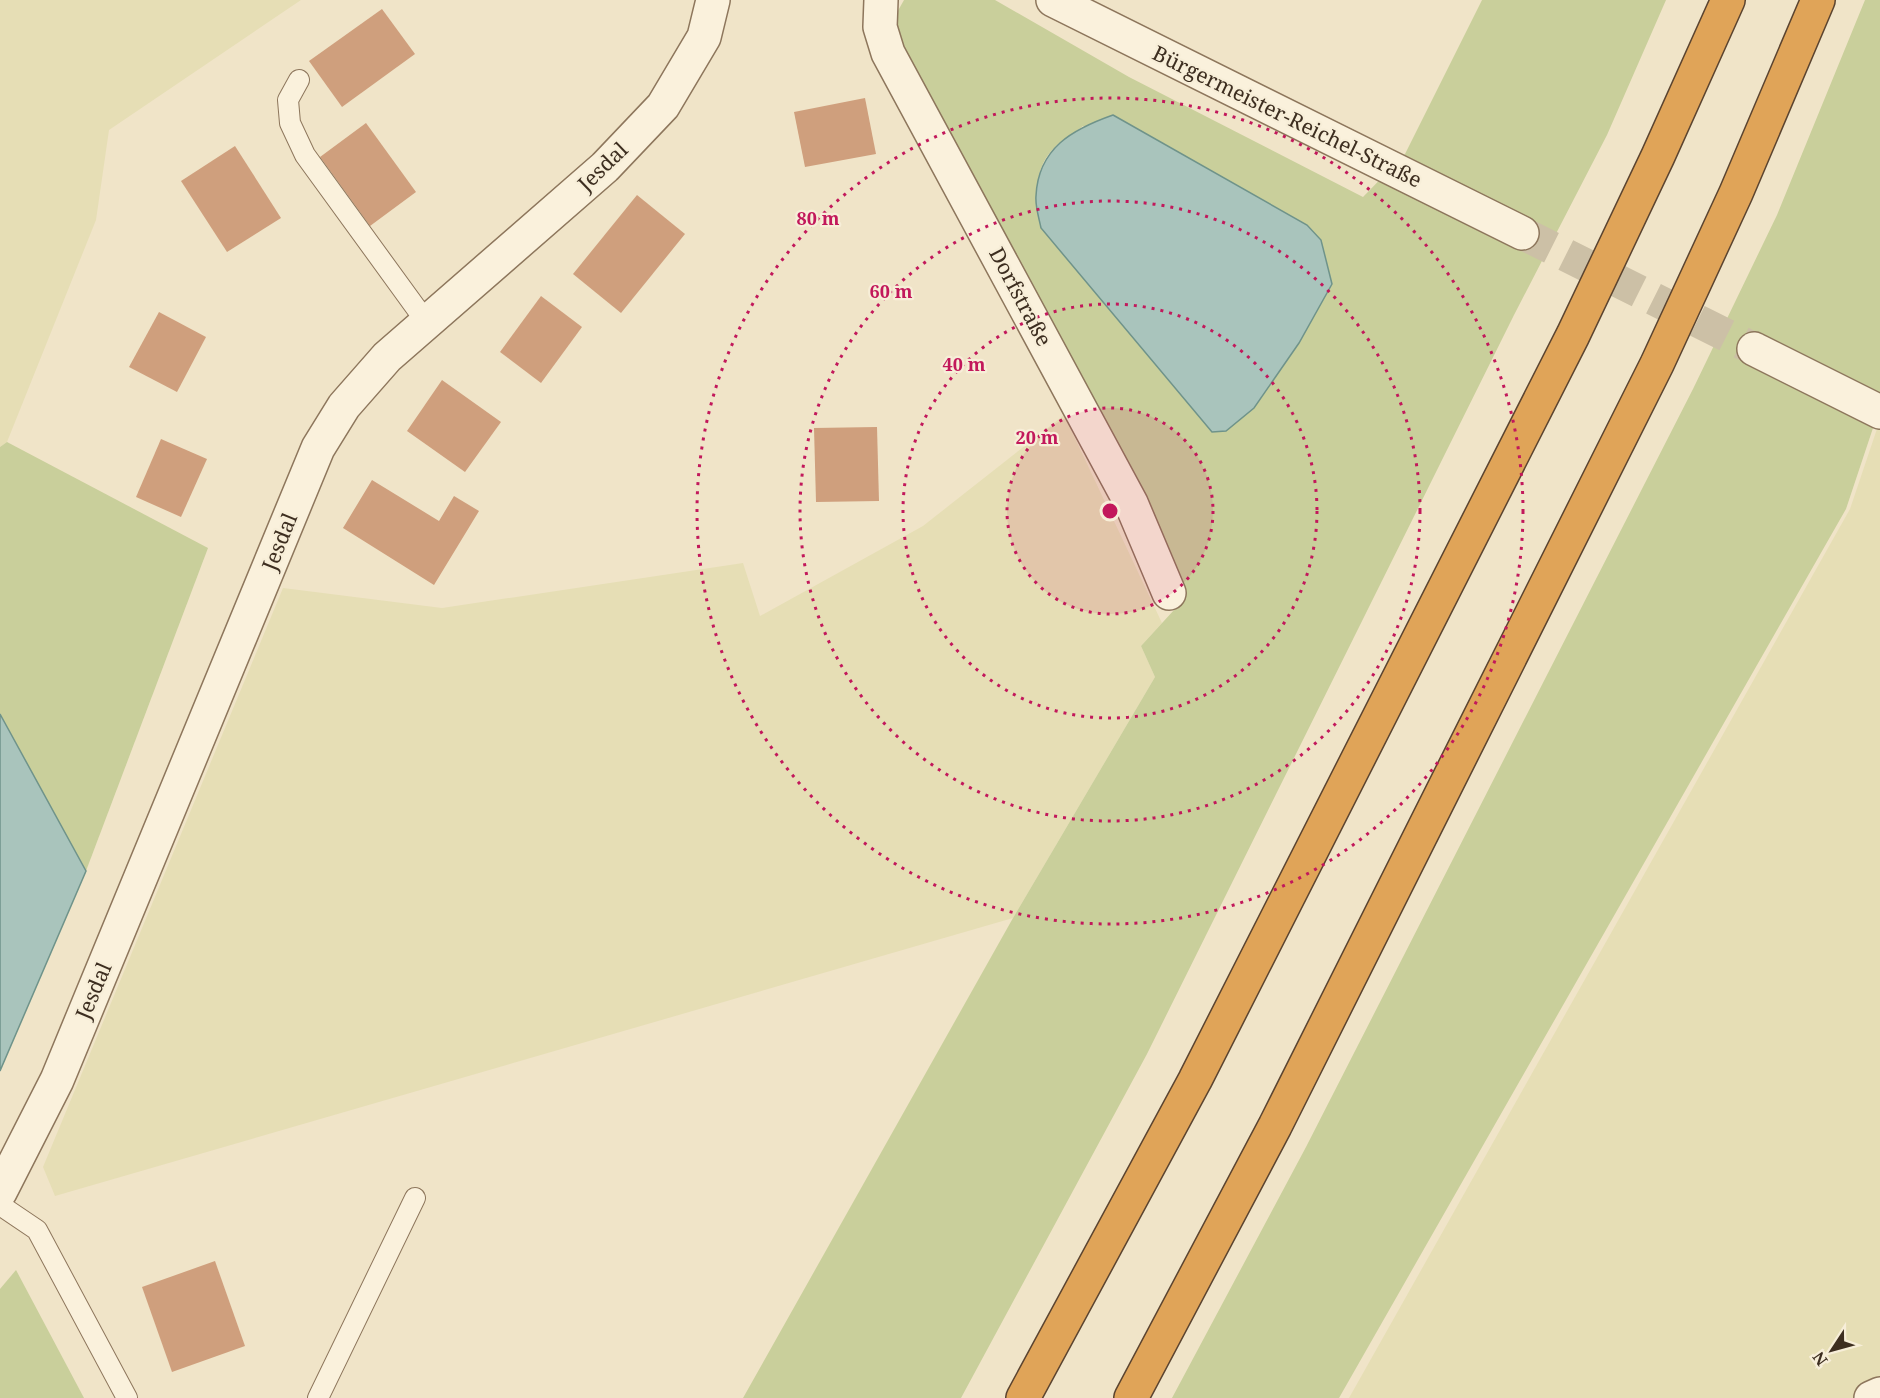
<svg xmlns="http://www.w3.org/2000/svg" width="1880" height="1398" viewBox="0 0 1880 1398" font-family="'Noto Serif',serif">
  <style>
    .farmland { fill: #e6deb5 }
    .green { fill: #c9cf9b; fill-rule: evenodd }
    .water { fill: #a9c4bc; stroke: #6f938a; stroke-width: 1.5 }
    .building { fill: #cf9f7d }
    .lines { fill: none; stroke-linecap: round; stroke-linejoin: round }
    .street-tunnel { stroke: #ccc0a6; stroke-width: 33; stroke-dasharray: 33 16; stroke-linecap: butt }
    .lane-casing { stroke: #8d765c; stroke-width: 22 }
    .street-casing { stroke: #8d765c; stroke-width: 36 }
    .highway-casing { stroke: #5b4430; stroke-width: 36 }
    .lane { stroke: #faf1dc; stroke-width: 20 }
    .street { stroke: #faf1dc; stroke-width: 33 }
    .highway { stroke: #e0a458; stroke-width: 33 }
    .ring { fill: none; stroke: #c2185b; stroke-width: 3; stroke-dasharray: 3 6 }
    .labels { text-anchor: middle; stroke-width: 4.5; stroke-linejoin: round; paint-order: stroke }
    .street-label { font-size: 21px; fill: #3d2e20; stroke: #f7eed8 }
    .centre { fill: #c2185b; stroke: #f7eed8; stroke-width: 3 }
    .ring-label { font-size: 18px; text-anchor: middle; font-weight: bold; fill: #c2185b; stroke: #f7eed8; stroke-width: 4.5; stroke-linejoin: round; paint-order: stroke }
  </style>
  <rect width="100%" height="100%" fill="#f0e4c8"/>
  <!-- farmland -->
  <g class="farmland">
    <path d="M0,0H301L109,130L96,220L7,442L0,447Z"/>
    <path d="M1064,415L1162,623L1141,646L1155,677L1013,918L55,1196L43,1167L283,588L442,608L743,563L760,616L923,526Z"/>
    <path d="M1880,420V1398H1349L1850,509Z"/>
  </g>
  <!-- green -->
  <g class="green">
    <path d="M904,0H995L1129,77L1363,197L1405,154L1482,0H1666L1607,135L1514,315L1147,1054L961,1398H743L1013,918L1155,677L1141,646L1185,598L1154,525L896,35L895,16ZM1083,126L1332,284L1299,343L1254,408L1212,432L1041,228C1036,201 1032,170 1054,148C1062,140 1074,133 1083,126Z"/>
    <path d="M1865,0H1880V407L1846,509L1339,1398H1172L1306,1147L1693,389L1777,215Z"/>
    <path d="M7,442L208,548L86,871L0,714V447Z"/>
    <path d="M16,1270L84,1398H0V1289Z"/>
  </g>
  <!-- water -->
  <g class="water">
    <path d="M1113,115L1307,225L1321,240L1332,284L1299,343L1254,408L1226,431L1212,432L1041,228C1039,218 1035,206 1036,196C1038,148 1073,129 1113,115Z"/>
    <path d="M0,714L86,871L0,1071Z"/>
  </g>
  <!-- building -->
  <g class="building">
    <path d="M382,9L415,54L342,107L309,61Z"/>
    <path d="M865,98L876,154L805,167L794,112Z"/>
    <path d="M366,123L416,192L370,226L320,157Z"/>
    <path d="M235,146L281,218L227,252L181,181Z"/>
    <path d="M637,195L685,234L621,313L573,274Z"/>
    <path d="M541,296L582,327L541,383L500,352Z"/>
    <path d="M159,312L206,337L177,392L129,367Z"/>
    <path d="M442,380L501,422L465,472L407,431Z"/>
    <path d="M877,427L879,501L816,502L814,428Z"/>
    <path d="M161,439L207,459L181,517L136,497Z"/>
    <path d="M372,480L439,521L454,496L479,511L434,585L343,528Z"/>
    <path d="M215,1261L245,1346L172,1372L142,1287Z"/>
  </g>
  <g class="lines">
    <!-- street-tunnel -->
    <path class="street-tunnel" d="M1522,233L1754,349"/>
    <!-- lane casing -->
    <g class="lane-casing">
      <g id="lane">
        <path d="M299,80L288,100L290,123L305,155L427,323"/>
        <path d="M0,1205L37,1230L127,1398"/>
        <path d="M318,1398L415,1198"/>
      </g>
    </g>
    <!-- street casing -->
    <g class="street-casing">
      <g id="street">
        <path d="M881,0L880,27L888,53L1131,503L1169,593"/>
        <path d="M1053,0L1522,233"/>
        <path d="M1754,349L1880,412"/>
        <path d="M0,1192L57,1080L318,448L344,406L387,357L605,167L663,106L704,37L713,0"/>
        <path d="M1871,1398L1880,1394"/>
      </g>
    </g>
    <!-- highway casing -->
    <g class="highway-casing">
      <g id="highway">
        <path d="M1023,1398L1195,1080L1573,335L1658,156L1728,0"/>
        <path d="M1131,1398L1275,1126L1657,364L1736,193L1818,0"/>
      </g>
    </g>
    <!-- lane -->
    <use href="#lane" class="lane"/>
    <!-- street -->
    <use href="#street" class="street"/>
    <!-- highway -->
    <use href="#highway" class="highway"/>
  </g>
  <!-- distance rings -->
  <circle cx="1110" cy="511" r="103" fill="#c2185b" fill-opacity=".12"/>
  <g class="ring">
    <circle cx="1110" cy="511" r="103"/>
    <circle cx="1110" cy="511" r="207"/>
    <circle cx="1110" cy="511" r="310"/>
    <circle cx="1110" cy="511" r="413"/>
  </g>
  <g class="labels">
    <!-- street labels -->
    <g class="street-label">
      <text transform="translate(1287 117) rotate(26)" y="7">Bürgermeister-Reichel-Straße</text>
      <text transform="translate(603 167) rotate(-44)" y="7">Jesdal</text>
      <text transform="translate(1020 297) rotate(62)" y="7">Dorfstraße</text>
      <text transform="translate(280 542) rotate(-68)" y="7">Jesdal</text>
      <text transform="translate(94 991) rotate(-67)" y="7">Jesdal</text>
    </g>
  </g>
  <circle cx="1110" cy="511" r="9" class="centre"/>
  <g class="ring-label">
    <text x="818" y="225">80 m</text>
    <text x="891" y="298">60 m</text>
    <text x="964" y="371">40 m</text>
    <text x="1037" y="444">20 m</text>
  </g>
  <!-- north arrow -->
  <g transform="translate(1832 1350) rotate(234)" stroke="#f7eed8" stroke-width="4.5" paint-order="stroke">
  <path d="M0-4.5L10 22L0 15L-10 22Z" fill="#3d2e20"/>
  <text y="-9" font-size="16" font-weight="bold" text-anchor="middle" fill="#3d2e20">N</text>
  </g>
</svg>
